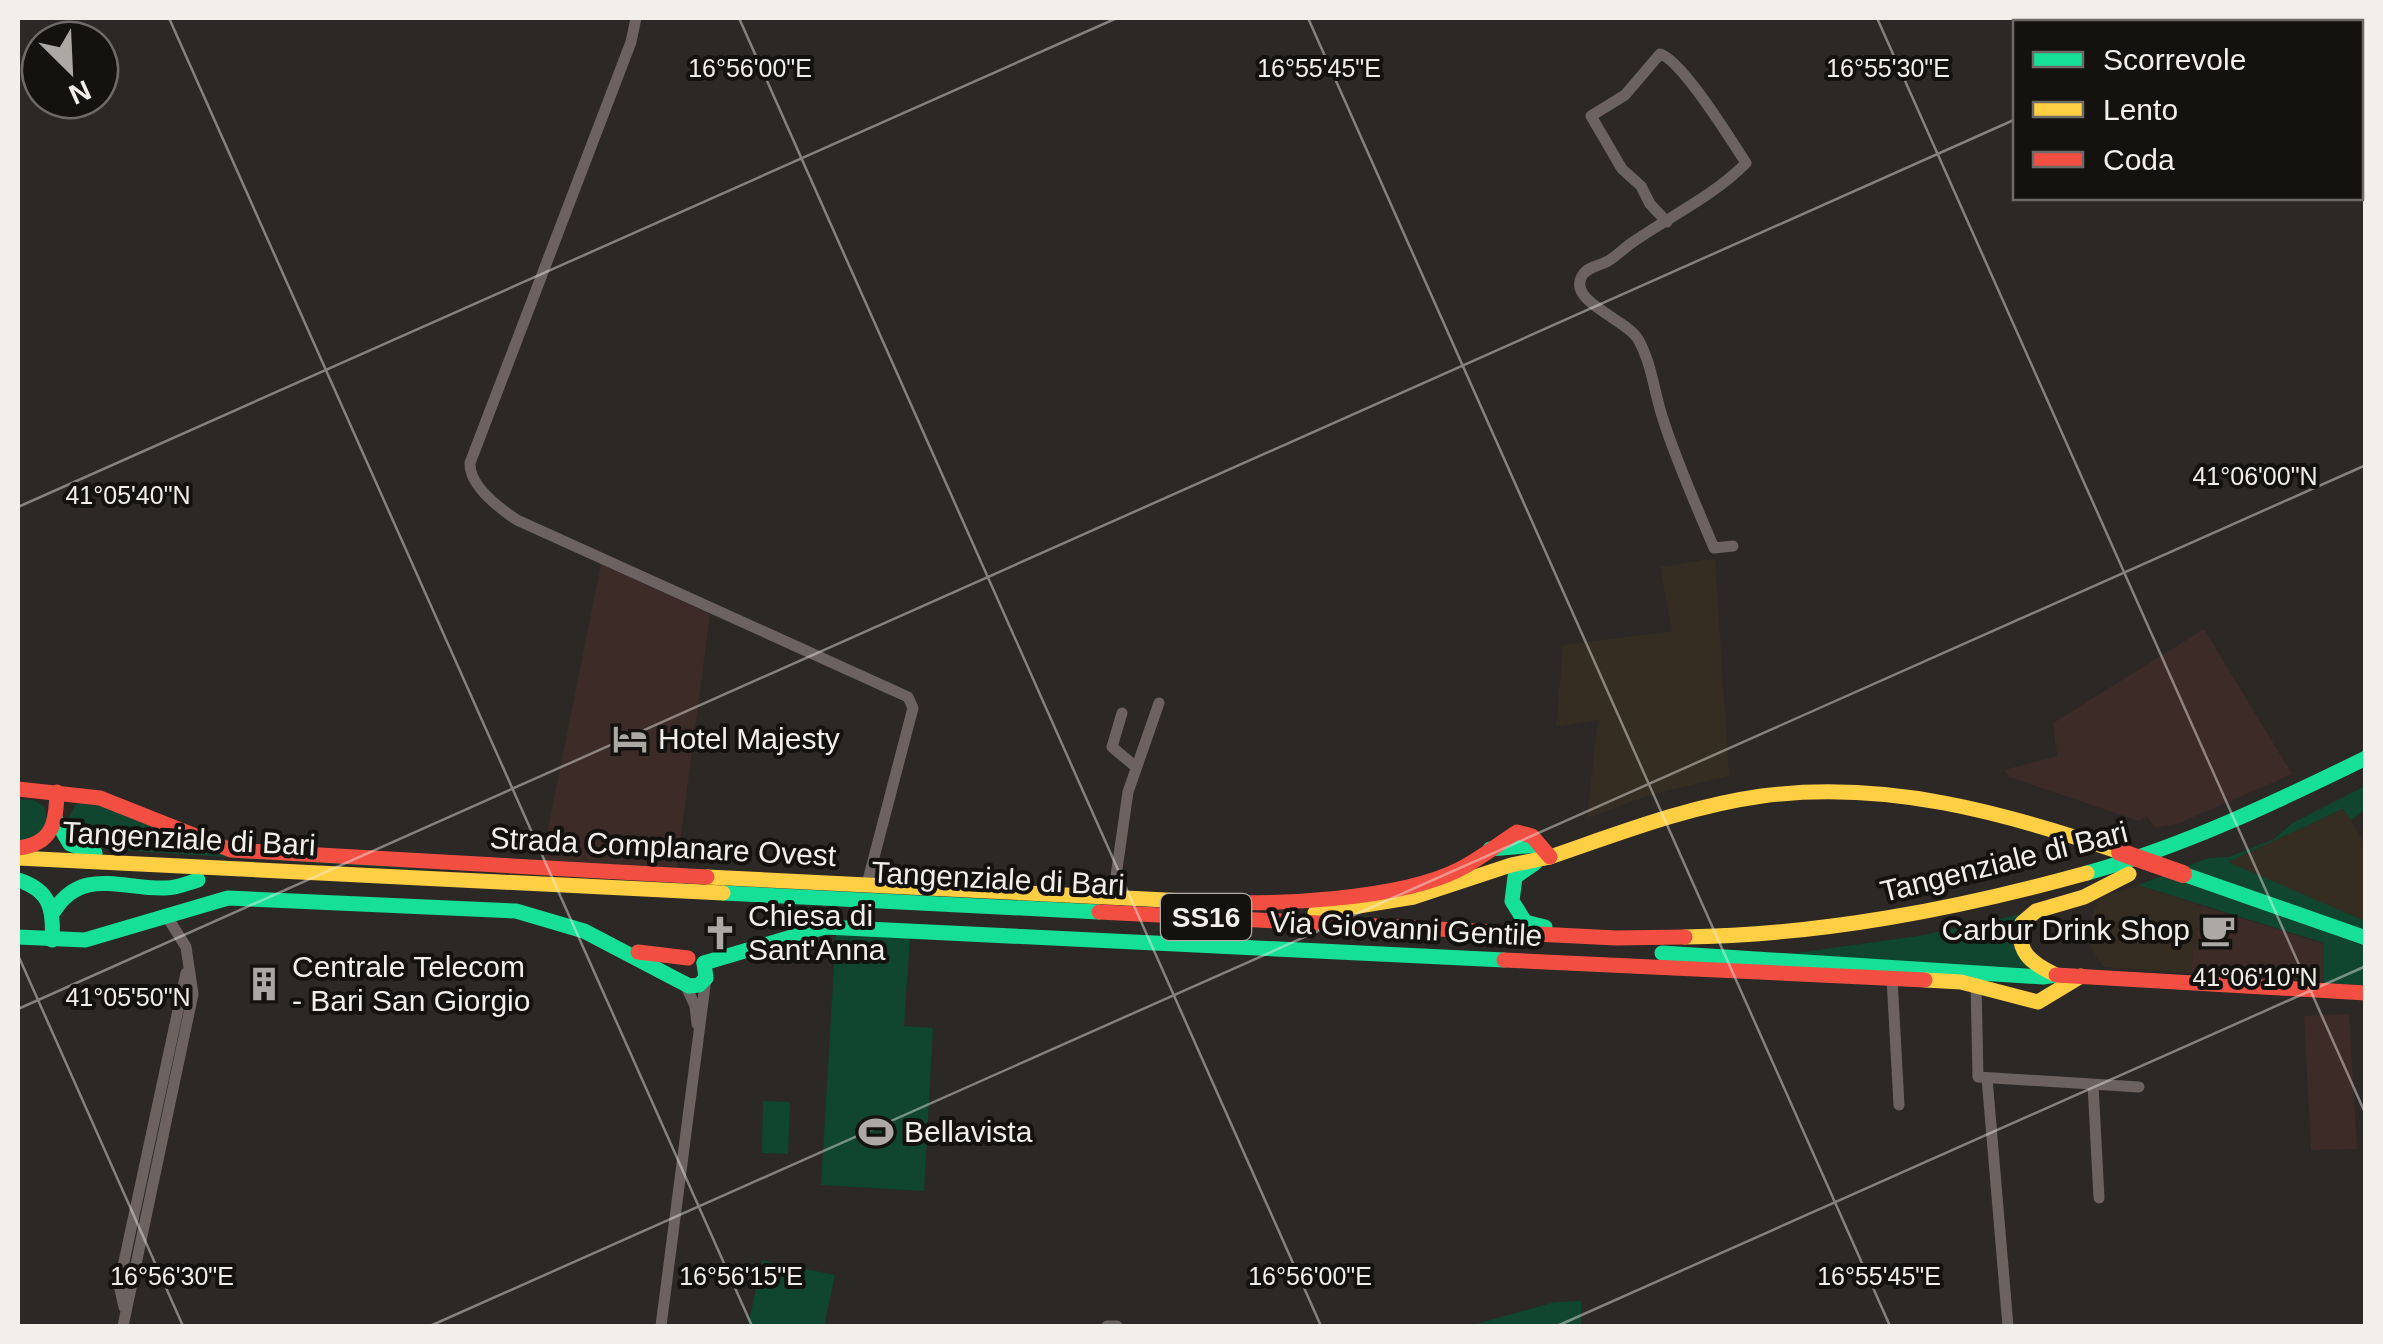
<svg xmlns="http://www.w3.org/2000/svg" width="2383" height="1344" viewBox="0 0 2383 1344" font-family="Arial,sans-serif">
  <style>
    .commercial { fill: #3c2b27 }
    .built { fill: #352d22 }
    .green { fill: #10452f }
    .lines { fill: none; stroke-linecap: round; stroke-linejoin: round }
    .street { stroke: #6c6361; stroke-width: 11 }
    .fast { stroke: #16e098; stroke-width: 15 }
    .slow { stroke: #ffcf43; stroke-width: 15 }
    .jam { stroke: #f24e42; stroke-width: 15 }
    .jam-bridge { stroke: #f24e42; stroke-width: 18 }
    .ticks { fill: none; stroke: #f2efea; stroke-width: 2.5; stroke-opacity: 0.45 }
    .labels { text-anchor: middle; stroke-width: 8; stroke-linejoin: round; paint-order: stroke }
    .shield { fill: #14120f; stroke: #afada8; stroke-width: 2.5 }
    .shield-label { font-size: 28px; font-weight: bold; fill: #f2efea }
    .poi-label { font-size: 30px; fill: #f2efea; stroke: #14120f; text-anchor: start }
    .street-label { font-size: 30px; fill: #f2efea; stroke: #14120f }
    .ticks-label { font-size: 25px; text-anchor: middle; fill: #f2efea; stroke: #14120f; stroke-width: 8; stroke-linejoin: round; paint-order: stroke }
  </style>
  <rect width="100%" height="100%" fill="#2b2825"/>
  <!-- commercial -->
  <g class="commercial">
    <path d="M601,564L710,614L677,867L663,866V869L541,863Z"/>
    <path d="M2204,629L2292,774L2180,823L2155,828L2147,816L2139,821L2009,777L2004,770L2057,756L2053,723Z"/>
    <path d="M2202,906L2325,944L2324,980L2189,973Z"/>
    <path d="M2349,1014L2357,1149L2311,1150L2304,1016Z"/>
  </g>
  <!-- built -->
  <g class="built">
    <path d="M1715,558L1729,776L1650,795L1587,818L1598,720L1556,727L1563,645L1672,631L1660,567Z"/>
    <path d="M2344,809L2365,844V921L2227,862Z"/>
    <path d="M2138,885L2202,906L2189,973L2103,967L2089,944L2091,919L2100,898Z"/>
  </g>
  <!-- green -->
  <g class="green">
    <path d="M2365,786V809L2351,820L2343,809L2228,862L2365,921V931L2184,867L2209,858L2229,857L2274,839L2291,824Z"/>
    <path d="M18,799L33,800L44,806L49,829L18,844Z"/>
    <path d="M84,802H95L214,850L438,871L86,848L65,825L76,804Z"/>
    <path d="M2165,875L2365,946V985L2324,983V943L2138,885Z"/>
    <path d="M2021,914L2029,968L1774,956L1918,936Z"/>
    <path d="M836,932L910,937L904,1026L933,1028L924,1191L821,1185Z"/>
    <path d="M763,1101L790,1102L788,1154L762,1153Z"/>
    <path d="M762,1260L835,1275L824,1326H748Z"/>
    <path d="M1581,1301V1326H1469L1555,1302Z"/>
  </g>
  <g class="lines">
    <!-- street -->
    <g class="street">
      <path d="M636,18L631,42L470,463C469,486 499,508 517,520L908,697L913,708L867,884"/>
      <path d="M1667,222L1650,204L1641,186L1622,169L1591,116L1625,95L1660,54C1682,60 1731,140 1746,163C1715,195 1669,217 1633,242C1624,248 1617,256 1608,261C1600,266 1588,266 1582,276C1567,301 1626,319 1638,339C1652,364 1654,392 1663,419C1677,463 1696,505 1714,548L1733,546"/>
      <path d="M1122,713L1112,747L1136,767"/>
      <path d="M1113,897L1128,792L1159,703"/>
      <path d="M1892,978L1899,1105"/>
      <path d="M685,984L695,1006L697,1024"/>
      <path d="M1976,984L1978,1077L2139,1087"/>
      <path d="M1987,1078L2008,1326"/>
      <path d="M2093,1085L2099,1198"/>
      <path d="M124,1307L119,1285L186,973"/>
      <path d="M123,1326L193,994L186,947L166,915"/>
      <path d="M661,1326L706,978"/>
      <path d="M1107,1326H1117"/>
    </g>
    <!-- fast -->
    <g class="fast">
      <path d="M56,820L70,844L95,853"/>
      <path d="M1490,849L1539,845"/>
      <path d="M1535,863L1515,877L1512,901L1525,922L1545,927"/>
      <path d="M2087,873C2184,846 2276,802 2366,758"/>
      <path d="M2183,874L2366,938"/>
      <path d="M18,880C50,890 54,909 52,940"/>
      <path d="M723,893L1099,912"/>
      <path d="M54,911C82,866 123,890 166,888C177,888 188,883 198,880"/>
      <path d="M18,937L85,940L228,898L516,911L584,931L689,986L699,985L706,978L704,963"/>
      <path d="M1662,953L2043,977L2056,975"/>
      <path d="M704,963L825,927L1504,960"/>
    </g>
    <!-- slow -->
    <g class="slow">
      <path d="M1550,857C1620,833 1689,806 1762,796C1887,780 2003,812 2120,852"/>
      <path d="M18,858L723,893"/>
      <path d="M707,877L1206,902"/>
      <path d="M1315,913L1414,897L1511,865L1550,857"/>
      <path d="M1685,937C1822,935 1956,909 2087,873"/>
      <path d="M2054,974C2031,963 2015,951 2022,923L2036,911L2084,897L2129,874"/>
      <path d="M1925,980L1961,982L2038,1002L2081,976"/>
    </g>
    <!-- jam -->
    <g class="jam">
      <path d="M18,789L100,798L231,850L707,877"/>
      <path d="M18,848C53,844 56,823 57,792"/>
      <path d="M1206,902C1274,905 1398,900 1458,870C1479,860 1498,844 1517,832L1532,836L1550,857"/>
      <path d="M1099,912L1616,938L1685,937"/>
      <path d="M638,952L688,958"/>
      <path d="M1504,960L1925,980"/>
      <path d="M2056,975L2366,993"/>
    </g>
    <!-- jam-bridge -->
    <path class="jam-bridge" d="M2120,852L2183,874"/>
  </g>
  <!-- ticks -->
  <path class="ticks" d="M169,18L752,1326M739,18L1321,1326M1308,18L1890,1326M1877,18L2366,1115M2232,22L2243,18M18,507L1117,18M18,955L183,1326M18,1009L2016,119M430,1326L2366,465M1557,1326L2366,966"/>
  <!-- icons -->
  <defs>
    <g id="hotel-bare" transform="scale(2.7)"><path d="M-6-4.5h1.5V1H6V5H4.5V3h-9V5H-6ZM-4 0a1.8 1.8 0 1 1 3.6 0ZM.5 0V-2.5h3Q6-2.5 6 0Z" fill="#aca9a5" stroke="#14120f" stroke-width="2.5" paint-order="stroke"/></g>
    <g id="cafe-bare" transform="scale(2.7)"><path d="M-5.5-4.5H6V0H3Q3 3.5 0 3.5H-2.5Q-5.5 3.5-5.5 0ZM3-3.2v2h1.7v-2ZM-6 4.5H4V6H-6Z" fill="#aca9a5" stroke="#14120f" stroke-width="2.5" paint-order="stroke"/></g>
    <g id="church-bare" transform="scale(2.7)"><path d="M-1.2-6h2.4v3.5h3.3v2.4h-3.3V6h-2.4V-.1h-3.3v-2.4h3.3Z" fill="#aca9a5" stroke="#14120f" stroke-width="2.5" paint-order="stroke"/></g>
    <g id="building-bare" transform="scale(2.7)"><path d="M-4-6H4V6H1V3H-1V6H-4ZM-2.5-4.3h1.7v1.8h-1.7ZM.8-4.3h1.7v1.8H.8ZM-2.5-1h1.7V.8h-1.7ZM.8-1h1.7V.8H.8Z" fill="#aca9a5" stroke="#14120f" stroke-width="2.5" paint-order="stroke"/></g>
    <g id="stadium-bare" transform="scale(2.7)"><path d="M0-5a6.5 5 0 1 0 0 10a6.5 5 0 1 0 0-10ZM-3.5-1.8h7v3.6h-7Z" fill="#aca9a5" stroke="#14120f" stroke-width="2.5" paint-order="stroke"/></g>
  </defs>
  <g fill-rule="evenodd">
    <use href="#hotel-bare" x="630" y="739"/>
    <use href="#cafe-bare" x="2218" y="930"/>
    <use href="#church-bare" x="720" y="933"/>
    <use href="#building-bare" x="264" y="984"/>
    <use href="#stadium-bare" x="876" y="1132"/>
  </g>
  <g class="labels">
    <!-- shield labels -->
    <rect class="shield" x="1161" y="894" width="90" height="46" rx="8"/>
    <g class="shield-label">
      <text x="1206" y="927">SS16</text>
    </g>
    <!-- poi labels -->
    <g class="poi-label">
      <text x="658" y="749">Hotel Majesty</text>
      <text x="748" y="926">Chiesa di<tspan x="748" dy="34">Sant'Anna</tspan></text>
      <text x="2190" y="940" text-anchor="end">Carbur Drink Shop</text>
      <text x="292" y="977">Centrale Telecom<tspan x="292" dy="34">- Bari San Giorgio</tspan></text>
      <text x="904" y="1142">Bellavista</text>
    </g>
    <!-- street labels -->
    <g class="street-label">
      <text transform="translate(189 839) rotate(3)" y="10">Tangenziale di Bari</text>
      <text transform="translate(663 847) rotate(3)" y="10">Strada Complanare Ovest</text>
      <text transform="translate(2004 862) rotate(-14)" y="10">Tangenziale di Bari</text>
      <text transform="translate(998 879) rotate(3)" y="10">Tangenziale di Bari</text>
      <text transform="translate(1406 929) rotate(3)" y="10">Via Giovanni Gentile</text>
    </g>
  </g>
  <g class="ticks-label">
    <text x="750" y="77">16°56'00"E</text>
    <text x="1319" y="77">16°55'45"E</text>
    <text x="1888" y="77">16°55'30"E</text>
    <text x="2255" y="485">41°06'00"N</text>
    <text x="128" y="504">41°05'40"N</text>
    <text x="2255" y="986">41°06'10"N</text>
    <text x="128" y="1006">41°05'50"N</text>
    <text x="172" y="1285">16°56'30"E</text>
    <text x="741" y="1285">16°56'15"E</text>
    <text x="1310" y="1285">16°56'00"E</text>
    <text x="1879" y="1285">16°55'45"E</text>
  </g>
  <!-- border -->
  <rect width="2383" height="1344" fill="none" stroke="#f2efea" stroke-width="40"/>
  <!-- legend -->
  <rect x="2013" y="20" width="350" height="180" fill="#14120f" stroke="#6d6a67" stroke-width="2.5"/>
  <rect x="2033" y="52" width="50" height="15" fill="#16e098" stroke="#6d6a67" stroke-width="2.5"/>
  <text x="2103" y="70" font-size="30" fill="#f2efea">Scorrevole</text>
  <rect x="2033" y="102" width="50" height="15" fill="#ffcf43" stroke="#6d6a67" stroke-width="2.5"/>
  <text x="2103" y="120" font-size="30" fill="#f2efea">Lento</text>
  <rect x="2033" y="152" width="50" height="15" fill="#f24e42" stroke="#6d6a67" stroke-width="2.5"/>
  <text x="2103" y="170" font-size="30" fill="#f2efea">Coda</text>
  <!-- north arrow -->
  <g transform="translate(70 70) rotate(156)"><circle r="48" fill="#14120f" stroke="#6d6a67" stroke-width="2.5"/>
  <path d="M0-8L18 38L0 25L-18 38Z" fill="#aca9a5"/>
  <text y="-15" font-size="28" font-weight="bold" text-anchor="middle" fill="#f2efea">N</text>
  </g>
</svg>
